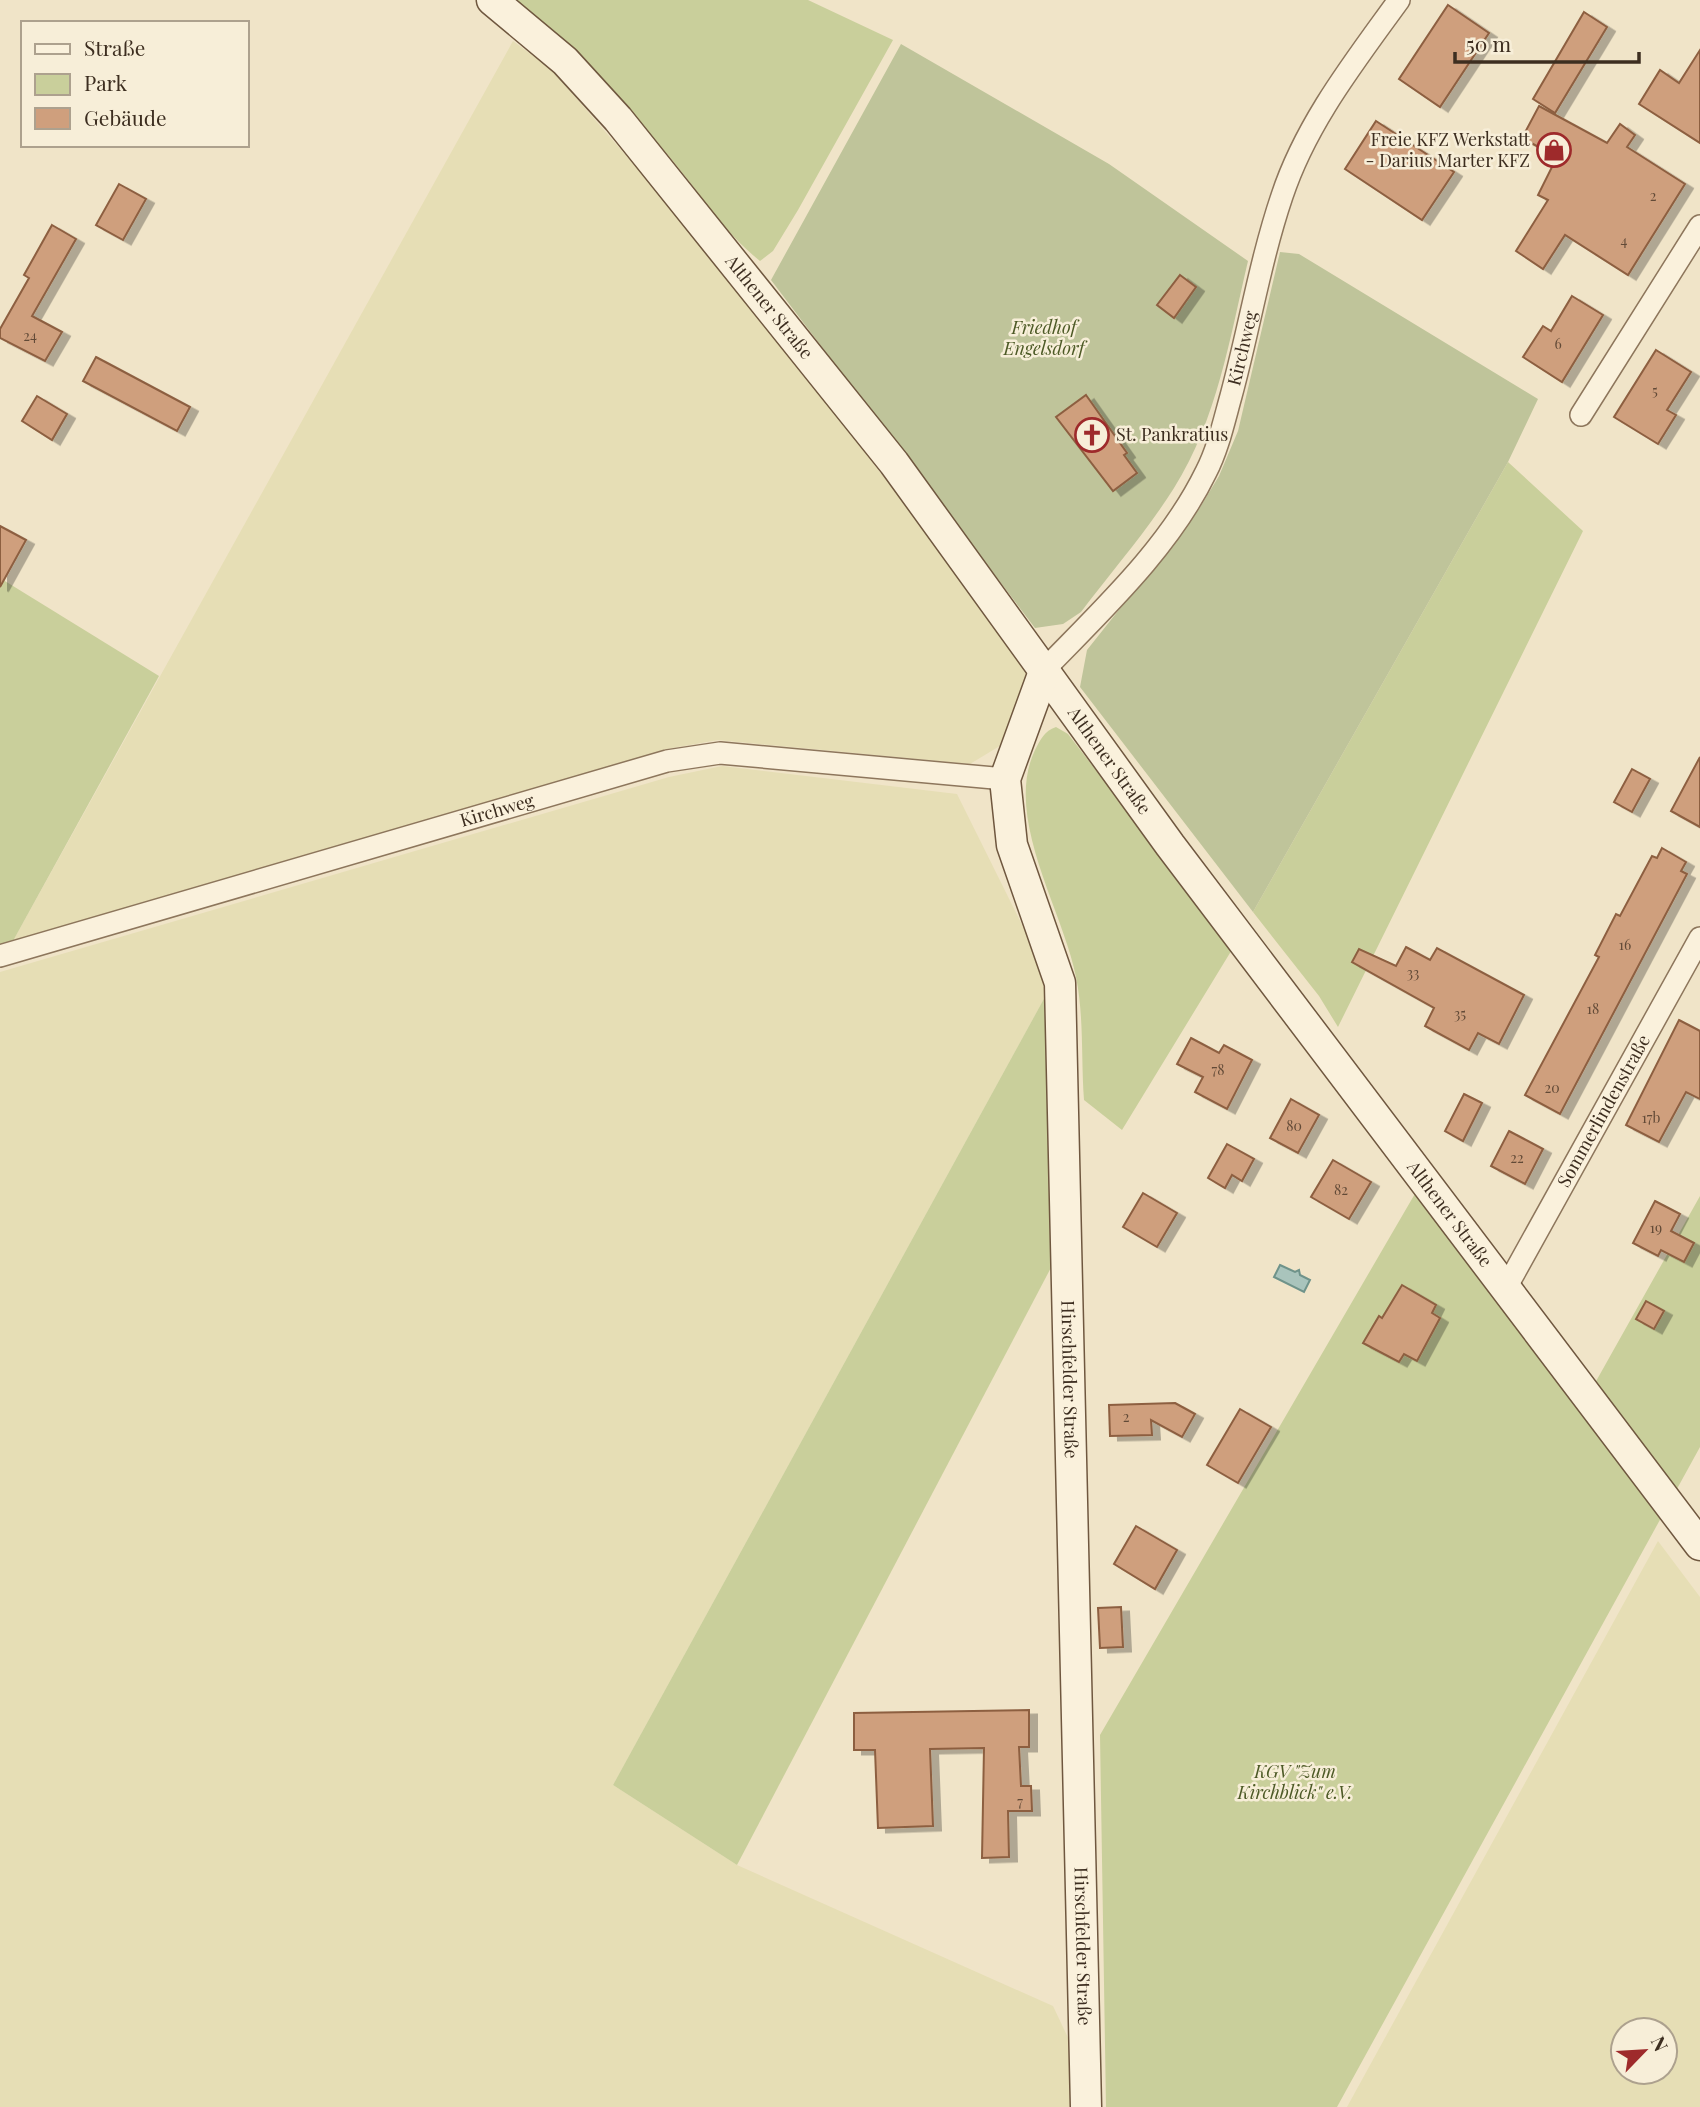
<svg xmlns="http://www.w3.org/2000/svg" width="1700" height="2107" viewBox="0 0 1700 2107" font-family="'Playfair Display',serif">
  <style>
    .farmland { fill: #e6deb5; fill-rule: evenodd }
    .green { fill: #c9cf9b }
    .cemetery { fill: #bfc49a }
    .water { fill: #a9c4bc; stroke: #6f938a; stroke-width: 2 }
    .building { fill: #cf9f7d; stroke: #8d5f41; stroke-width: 2; filter: url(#shadow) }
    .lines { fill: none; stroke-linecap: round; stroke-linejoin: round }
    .street-casing { stroke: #8d765c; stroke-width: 24 }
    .secondary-casing { stroke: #6f573f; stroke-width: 33 }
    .street { stroke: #faf1dc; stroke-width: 21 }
    .secondary { stroke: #faf1dc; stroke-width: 30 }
    .labels { text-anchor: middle; stroke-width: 5; stroke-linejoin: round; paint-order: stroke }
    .number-label { font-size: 14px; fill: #624a37 }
    .poi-label { font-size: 18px; fill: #3d2e20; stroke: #f7eed8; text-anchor: end }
    .street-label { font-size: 18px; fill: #3d2e20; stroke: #f7eed8 }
    .park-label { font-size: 18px; font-style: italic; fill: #4d5a26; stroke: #f7eed8 }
  </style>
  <defs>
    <filter id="shadow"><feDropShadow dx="8" dy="4.5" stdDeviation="0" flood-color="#0004"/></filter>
  </defs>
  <rect width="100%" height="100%" fill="#f0e4c8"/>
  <!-- farmland -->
  <g class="farmland">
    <path d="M513,41L551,69L719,263L1029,666L1021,705L1003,744L970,764L718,740L667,749L13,941Z"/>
    <path d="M722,766L957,794L1035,951L1046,995L613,1785L737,1865L1053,2006L1071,2044L1072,2107H0V972L669,777Z"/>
    <path d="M1658,1541L1700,1597V2107H1347ZM1665,2030V2072H1623V2030Z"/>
  </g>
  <!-- green -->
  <g class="green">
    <path d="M511,0H808L893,40L798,210L773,251L760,261C721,230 694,184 661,147C615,94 563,47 511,0Z"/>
    <path d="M1508,462L1583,531L1338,1027L1319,996L1253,912Z"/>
    <path d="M0,578L159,676L13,941L0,945Z"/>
    <path d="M1056,727L1068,734L1233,948L1122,1130L1084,1100C1081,1060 1084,1016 1076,977C1063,910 1003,817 1035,750C1041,739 1044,731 1056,727Z"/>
    <path d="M1046,995L1055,1260L737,1865L613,1785Z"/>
    <path d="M1416,1192L1581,1408L1700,1196V1447L1337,2107H1106L1100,1735Z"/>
  </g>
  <!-- cemetery -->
  <g class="cemetery">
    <path d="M901,44L1109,164L1248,261C1230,337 1217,420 1174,488C1147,531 1112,571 1081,612L1063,624L1035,628L771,280Z"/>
    <path d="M1280,252L1299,254L1538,399L1508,462L1253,912L1080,687L1087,650L1199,509L1219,476L1238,431Z"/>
  </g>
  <!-- water -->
  <path class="water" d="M1280,1265L1295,1272L1299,1270L1300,1275L1310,1280L1304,1292L1274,1277Z"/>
  <!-- building -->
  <g class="building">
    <path d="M1448,5L1489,33L1440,107L1399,79Z"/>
    <path d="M1584,12L1607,27L1555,113L1533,99Z"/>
    <path d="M1700,50V143L1639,104L1660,70L1679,83Z"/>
    <path d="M1539,106L1607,143L1620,124L1635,135L1627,147L1685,184L1628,275L1565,235L1543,269L1516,251L1548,200L1538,195L1557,157L1522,138Z"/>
    <path d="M1376,121L1454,172L1422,220L1345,169Z"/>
    <path d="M119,184L146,199L123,240L96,225Z"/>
    <path d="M52,225L76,239L32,316L62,332L45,361L0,338V329L29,278L24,275Z"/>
    <path d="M1180,275L1196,287L1174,318L1157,305Z"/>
    <path d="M1572,296L1603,315L1562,382L1523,357L1543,326L1551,331Z"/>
    <path d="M1656,350L1691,372L1667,410L1676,415L1658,444L1614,417Z"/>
    <path d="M96,357L190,407L177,431L83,381Z"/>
    <path d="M1086,395L1127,453L1124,455L1137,473L1113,491L1056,417Z"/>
    <path d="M37,396L67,414L52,440L22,421Z"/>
    <path d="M0,526L26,540L0,587Z"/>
    <path d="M1700,757V827L1671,811Z"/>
    <path d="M1632,769L1650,779L1632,812L1614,802Z"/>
    <path d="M1662,848L1686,862L1681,871L1687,874L1560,1114L1525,1095L1599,957L1595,955L1616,914L1620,916L1652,856L1657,858Z"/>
    <path d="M1406,947L1430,960L1437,948L1524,995L1499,1044L1478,1033L1469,1050L1425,1026L1434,1008L1352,962L1359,949L1396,966Z"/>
    <path d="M1679,1020L1700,1031V1099L1686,1092L1659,1142L1626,1125Z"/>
    <path d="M1191,1038L1219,1053L1224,1045L1252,1060L1227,1109L1195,1092L1203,1077L1177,1064Z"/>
    <path d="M1464,1094L1482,1103L1463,1141L1445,1131Z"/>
    <path d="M1291,1099L1319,1115L1298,1153L1270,1138Z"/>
    <path d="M1509,1131L1543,1149L1525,1184L1491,1166Z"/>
    <path d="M1227,1144L1254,1159L1242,1181L1232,1175L1225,1188L1208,1178Z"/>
    <path d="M1333,1160L1371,1182L1349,1219L1311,1197Z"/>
    <path d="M1143,1193L1177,1213L1157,1247L1123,1227Z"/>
    <path d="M1655,1201L1680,1214L1671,1231L1694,1243L1684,1262L1661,1250L1658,1256L1633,1243Z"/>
    <path d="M1402,1285L1436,1305L1432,1313L1440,1318L1417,1361L1404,1354L1399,1362L1363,1343L1379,1316L1382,1318Z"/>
    <path d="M1646,1301L1664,1311L1654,1329L1636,1319Z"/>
    <path d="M1175,1403L1195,1414L1182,1437L1151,1420L1152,1435L1110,1436L1109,1405Z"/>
    <path d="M1240,1409L1271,1427L1238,1483L1207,1465Z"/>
    <path d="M1136,1526L1177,1550L1155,1589L1114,1564Z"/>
    <path d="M1121,1607L1123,1647L1100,1648L1098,1608Z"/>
    <path d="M1029,1710V1747H1019L1021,1786H1031L1032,1811H1008L1009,1857L982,1858L984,1748L930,1749L933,1826L878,1828L875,1750H854V1713Z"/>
  </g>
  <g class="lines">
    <!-- street casing -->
    <g class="street-casing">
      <g id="street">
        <path d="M1581,415L1700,226"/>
        <path id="s1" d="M1045,669C1103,609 1169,548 1206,472C1218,449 1224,421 1231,396C1249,330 1260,261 1282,196C1306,123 1355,61 1399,0"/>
        <path id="s2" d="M0,956L667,761L720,753L1005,779"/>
        <path id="s3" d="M1507,1286L1700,938"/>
      </g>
    </g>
    <!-- secondary casing -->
    <g class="secondary-casing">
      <g id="secondary">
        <path id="s4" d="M492,0L565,61L618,119L894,463L1170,845L1700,1545"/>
        <path id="s5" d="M1045,669L1005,779L1012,845L1060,983L1086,2107"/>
      </g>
    </g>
    <!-- street -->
    <use href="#street" class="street"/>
    <!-- secondary -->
    <use href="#secondary" class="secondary"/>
  </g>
  <!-- icons -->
  <defs>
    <g id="shop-ring" transform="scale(1.75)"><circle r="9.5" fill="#f7eed8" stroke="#9e2a2b" stroke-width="1.5"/><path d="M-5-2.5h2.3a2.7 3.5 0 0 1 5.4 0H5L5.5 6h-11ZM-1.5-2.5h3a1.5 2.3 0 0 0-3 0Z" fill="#9e2a2b"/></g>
    <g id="church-ring" transform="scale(1.75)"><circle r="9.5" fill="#f7eed8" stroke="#9e2a2b" stroke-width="1.5"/><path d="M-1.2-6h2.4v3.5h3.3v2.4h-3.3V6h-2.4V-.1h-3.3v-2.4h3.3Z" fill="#9e2a2b"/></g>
  </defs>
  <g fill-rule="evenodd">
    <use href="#shop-ring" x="1554" y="150"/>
    <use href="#church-ring" x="1092" y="435"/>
  </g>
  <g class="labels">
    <!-- number labels -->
    <g class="number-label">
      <text x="1653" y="201">2</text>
      <text x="1624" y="246">4</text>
      <text x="30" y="341">24</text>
      <text x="1558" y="349">6</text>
      <text x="1655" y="396">5</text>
      <text x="1625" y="950">16</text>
      <text x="1413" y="978">33</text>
      <text x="1593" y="1014">18</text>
      <text x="1460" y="1019">35</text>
      <text x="1218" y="1075">78</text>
      <text x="1552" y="1093">20</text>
      <text x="1651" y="1123">17b</text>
      <text x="1294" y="1131">80</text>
      <text x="1517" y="1163">22</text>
      <text x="1341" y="1195">82</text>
      <text x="1656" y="1233">19</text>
      <text x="1126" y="1422">2</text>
      <text x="1020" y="1807">7</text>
    </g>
    <!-- poi labels -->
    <g class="poi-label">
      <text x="1530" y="146">Freie KFZ Werkstatt<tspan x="1530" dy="21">- Darius Marter KFZ</tspan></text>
      <text x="1116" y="441" text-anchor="start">St. Pankratius</text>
    </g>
    <!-- street labels -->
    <g class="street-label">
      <text dy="6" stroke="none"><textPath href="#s4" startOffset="415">Althener Straße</textPath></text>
      <text dy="6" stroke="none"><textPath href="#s1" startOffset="385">Kirchweg</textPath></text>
      <text dy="6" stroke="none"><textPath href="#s4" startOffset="982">Althener Straße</textPath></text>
      <text dy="6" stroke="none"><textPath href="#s2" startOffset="518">Kirchweg</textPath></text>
      <text dy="6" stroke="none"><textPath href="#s3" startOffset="200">Sommerlindenstraße</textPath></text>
      <text dy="6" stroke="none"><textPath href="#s4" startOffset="1549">Althener Straße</textPath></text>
      <text dy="6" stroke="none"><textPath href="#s5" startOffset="726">Hirschfelder Straße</textPath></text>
      <text dy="6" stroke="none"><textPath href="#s5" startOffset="1293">Hirschfelder Straße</textPath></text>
    </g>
    <!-- park labels -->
    <g class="park-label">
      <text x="1044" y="334">Friedhof<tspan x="1044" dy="21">Engelsdorf</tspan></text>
      <text x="1295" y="1778">KGV "Zum<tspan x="1295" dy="21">Kirchblick" e.V.</tspan></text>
    </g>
  </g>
  <!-- legend -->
  <rect x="21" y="21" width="228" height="126" fill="#f7eed8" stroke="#ada18e" stroke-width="2"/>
  <rect x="35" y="44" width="35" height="10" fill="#faf1dc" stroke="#ada18e" stroke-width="2"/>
  <text x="84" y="56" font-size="21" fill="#3d2e20">Straße</text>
  <rect x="35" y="74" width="35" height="21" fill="#c9cf9b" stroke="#ada18e" stroke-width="2"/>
  <text x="84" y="91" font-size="21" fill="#3d2e20">Park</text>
  <rect x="35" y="108" width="35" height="21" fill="#cf9f7d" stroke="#ada18e" stroke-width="2"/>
  <text x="84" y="126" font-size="21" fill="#3d2e20">Gebäude</text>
  <!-- north arrow -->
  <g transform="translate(1644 2051) rotate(65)"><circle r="33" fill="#f7eed8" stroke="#ada18e" stroke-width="2"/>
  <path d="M0-5L12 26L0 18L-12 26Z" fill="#9e2a2b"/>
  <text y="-10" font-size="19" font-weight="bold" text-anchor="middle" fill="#3d2e20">N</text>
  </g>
  <!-- scale -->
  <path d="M1455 52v10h184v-10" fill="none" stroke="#3d2e20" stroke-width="3.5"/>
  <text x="1466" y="52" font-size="21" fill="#3d2e20" stroke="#f7eed8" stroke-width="5" paint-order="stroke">50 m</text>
</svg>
